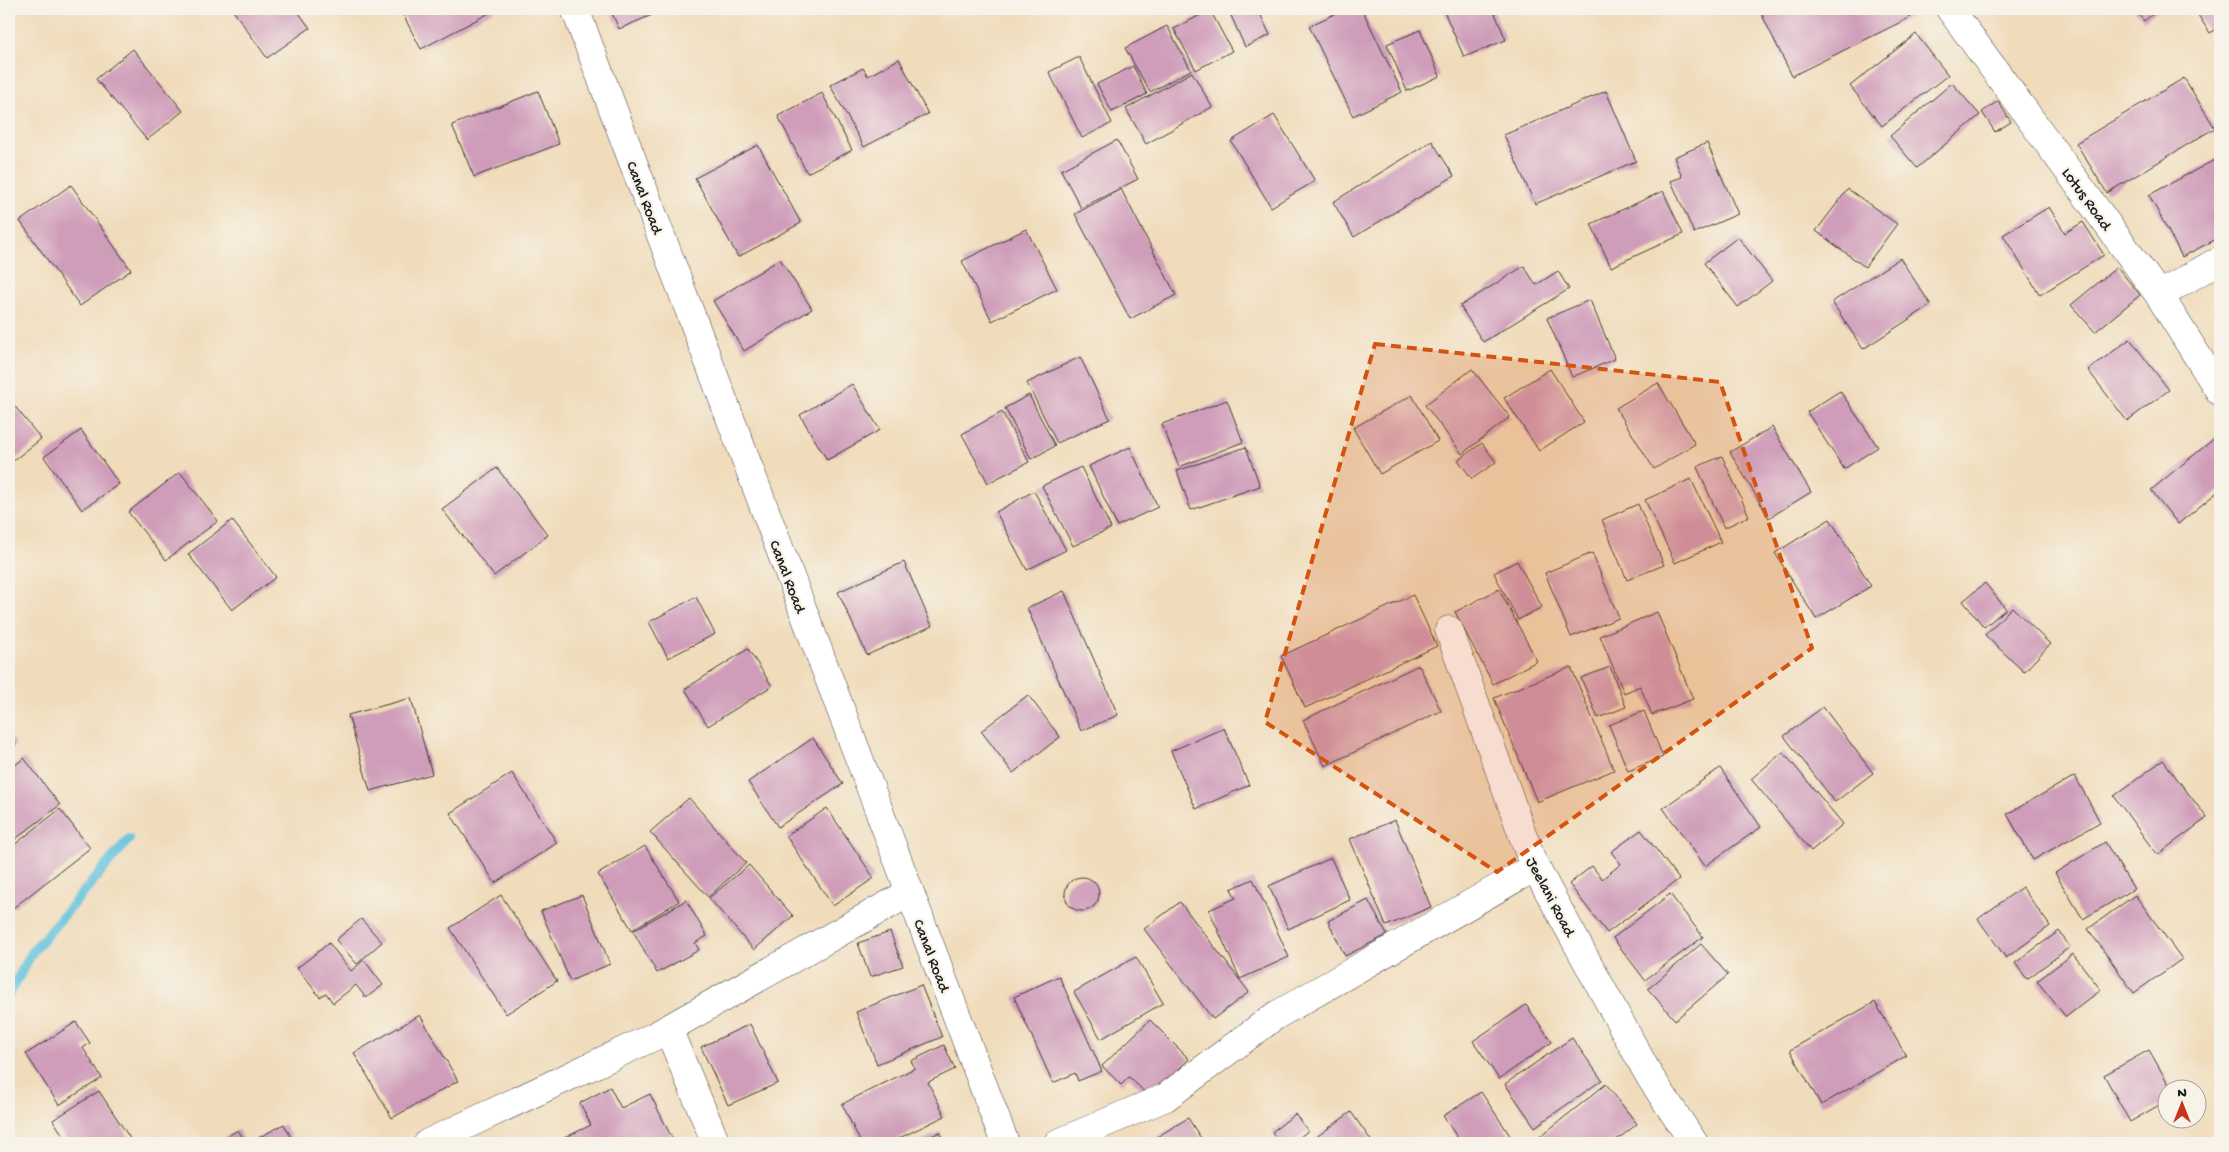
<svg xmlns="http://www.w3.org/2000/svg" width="2229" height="1152" viewBox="0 0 2229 1152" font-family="'Gochi Hand',sans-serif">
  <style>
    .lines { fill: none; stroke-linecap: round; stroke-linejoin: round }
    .stream { stroke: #5ec1dc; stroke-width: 10 }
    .building { fill: #cf9dba }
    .street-casing { stroke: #3c3934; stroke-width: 29 }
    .street { stroke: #fff; stroke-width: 28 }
    .marked { fill: #d4530e; fill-opacity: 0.2; stroke: #d4530e; stroke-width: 4; stroke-dasharray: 10 6; stroke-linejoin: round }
    .labels { text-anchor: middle; stroke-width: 4.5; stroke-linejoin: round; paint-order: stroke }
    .street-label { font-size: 16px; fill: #1c1c1c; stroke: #f7f3e8 }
  </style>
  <rect width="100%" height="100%" fill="#f7f3e8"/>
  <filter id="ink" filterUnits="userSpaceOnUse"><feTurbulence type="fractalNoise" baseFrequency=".02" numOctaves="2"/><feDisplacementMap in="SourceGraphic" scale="10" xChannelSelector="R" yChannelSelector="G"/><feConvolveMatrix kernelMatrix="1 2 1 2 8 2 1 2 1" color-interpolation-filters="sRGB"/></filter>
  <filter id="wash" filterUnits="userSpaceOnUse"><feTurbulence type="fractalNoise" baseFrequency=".0096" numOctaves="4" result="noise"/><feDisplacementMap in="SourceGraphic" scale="20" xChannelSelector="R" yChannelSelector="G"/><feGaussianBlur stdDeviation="1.12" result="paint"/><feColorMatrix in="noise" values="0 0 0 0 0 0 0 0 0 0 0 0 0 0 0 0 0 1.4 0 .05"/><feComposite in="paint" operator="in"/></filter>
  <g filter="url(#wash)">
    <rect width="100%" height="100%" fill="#f0dcbb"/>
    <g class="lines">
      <!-- stream -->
      <path class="stream" d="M9,994L33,951L129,839"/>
    </g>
    <g id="blocks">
      <!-- building -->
      <g class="building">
        <path d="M232,9H296L310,28L267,58Z"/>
        <path d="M400,9H494L495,10L421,49Z"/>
        <path d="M610,9H666L619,29Z"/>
        <path d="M1228,9H1258L1270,35L1245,47Z"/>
        <path d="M1345,9H1362L1402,92L1353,116L1309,26Z"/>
        <path d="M1443,9H1493L1506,40L1464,57Z"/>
        <path d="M1759,9H1907L1911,17L1792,76Z"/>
        <path d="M2134,9H2159L2144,21Z"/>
        <path d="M2194,9H2218L2220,12V27L2210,33Z"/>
        <path d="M1210,10L1232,51L1196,70L1174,29Z"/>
        <path d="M1167,26L1191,70L1150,92L1125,48Z"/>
        <path d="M1420,30L1440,76L1407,91L1387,44Z"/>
        <path d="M1916,34L1948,75L1882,126L1850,86Z"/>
        <path d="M133,49L183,111L147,140L96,79Z"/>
        <path d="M1079,57L1112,123L1082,138L1049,72Z"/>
        <path d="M899,59L928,114L864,147L830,85L863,68L868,76Z"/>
        <path d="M1133,66L1147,94L1112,112L1097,84Z"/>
        <path d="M1192,72L1212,107L1146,144L1126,109Z"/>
        <path d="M2184,78L2215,128L2107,193L2076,143Z"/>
        <path d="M1952,83L1980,115L1917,168L1890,136Z"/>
        <path d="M538,91L559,144L474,177L452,125Z"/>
        <path d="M1606,91L1636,161L1535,204L1504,135Z"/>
        <path d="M822,93L852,150L807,173L778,116Z"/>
        <path d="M1998,101L2011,122L1995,132L1982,112Z"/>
        <path d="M1274,115L1315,181L1271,207L1231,141Z"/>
        <path d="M1117,140L1138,179L1081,208L1061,170Z"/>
        <path d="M1432,141L1454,176L1354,237L1333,202Z"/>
        <path d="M1707,143L1738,214L1694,233L1671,181L1682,177L1674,157Z"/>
        <path d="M758,145L801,223L738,257L695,178Z"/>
        <path d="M2220,157V237L2182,257L2149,195Z"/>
        <path d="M71,185L131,270L80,306L20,221Z"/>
        <path d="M1121,189L1176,295L1130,319L1075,214Z"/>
        <path d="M1848,189L1897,224L1865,267L1816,231Z"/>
        <path d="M1663,191L1683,234L1611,267L1591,224Z"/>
        <path d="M2049,207L2065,233L2083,222L2104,255L2040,295L2003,235Z"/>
        <path d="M1026,229L1057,289L992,321L962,261Z"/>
        <path d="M1738,237L1772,281L1738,307L1704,263Z"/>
        <path d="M1900,258L1931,305L1863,349L1832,302Z"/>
        <path d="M780,259L812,309L744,351L713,301Z"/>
        <path d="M1524,266L1536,285L1558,271L1569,289L1483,342L1460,306Z"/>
        <path d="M2117,267L2140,295L2095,332L2071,305Z"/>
        <path d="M1590,300L1615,359L1572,377L1547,318Z"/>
        <path d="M2130,339L2169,390L2127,421L2088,370Z"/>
        <path d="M1080,357L1110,419L1057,443L1027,383Z"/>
        <path d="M1472,369L1510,417L1462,454L1425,405Z"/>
        <path d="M1550,369L1584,422L1539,451L1504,398Z"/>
        <path d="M1658,383L1695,444L1654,469L1616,408Z"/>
        <path d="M852,384L880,430L827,460L800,415Z"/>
        <path d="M1840,391L1878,447L1844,469L1807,412Z"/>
        <path d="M1029,395L1055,446L1031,459L1005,408Z"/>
        <path d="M1412,395L1438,441L1380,474L1353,428Z"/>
        <path d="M9,399L41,439L9,464Z"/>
        <path d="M1227,400L1243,442L1179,467L1162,424Z"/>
        <path d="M1002,412L1029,462L988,483L962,434Z"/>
        <path d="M1772,427L1811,492L1769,518L1730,452Z"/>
        <path d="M81,430L119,484L82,510L44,457Z"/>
        <path d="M2216,437L2220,443V490L2178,524L2151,490Z"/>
        <path d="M1482,443L1496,462L1472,479L1458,460Z"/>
        <path d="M1130,447L1158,507L1117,526L1089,466Z"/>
        <path d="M1246,447L1260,486L1191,510L1177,471Z"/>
        <path d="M1722,456L1749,516L1724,528L1697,467Z"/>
        <path d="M1081,467L1111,528L1073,546L1042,486Z"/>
        <path d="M497,468L548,535L494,576L442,509Z"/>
        <path d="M180,472L218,521L166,560L128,512Z"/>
        <path d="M1691,479L1721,542L1675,563L1645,500Z"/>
        <path d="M1034,491L1066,550L1027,570L996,512Z"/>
        <path d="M1638,504L1664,565L1627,580L1602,520Z"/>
        <path d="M1830,519L1871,586L1816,619L1775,553Z"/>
        <path d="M232,520L276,577L232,610L188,554Z"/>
        <path d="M1592,553L1619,618L1571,637L1545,573Z"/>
        <path d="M1517,561L1542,607L1518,620L1494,573Z"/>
        <path d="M904,562L932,626L867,655L838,592Z"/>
        <path d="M1985,583L2006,609L1984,627L1963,601Z"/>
        <path d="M1499,589L1537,661L1493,684L1455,612Z"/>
        <path d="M1064,591L1118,715L1081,731L1027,608Z"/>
        <path d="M1413,595L1437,646L1305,708L1281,656Z"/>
        <path d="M696,597L715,634L668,658L649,622Z"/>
        <path d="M2012,607L2050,644L2024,672L1985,635Z"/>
        <path d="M1657,612L1693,699L1652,715L1640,686L1624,693L1600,636Z"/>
        <path d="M748,649L772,686L708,726L685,689Z"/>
        <path d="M1419,665L1441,711L1325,766L1303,720Z"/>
        <path d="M1571,667L1614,770L1537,802L1494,698Z"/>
        <path d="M1610,667L1626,707L1598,718L1581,678Z"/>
        <path d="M1028,695L1060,737L1013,773L981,731Z"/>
        <path d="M411,698L432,774L370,791L348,715Z"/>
        <path d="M1823,707L1873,773L1835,802L1784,736Z"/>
        <path d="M1644,711L1663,757L1628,771L1609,725Z"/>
        <path d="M1224,728L1249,785L1196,809L1171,751Z"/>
        <path d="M9,735L16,744L9,750Z"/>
        <path d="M813,738L843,784L778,827L748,782Z"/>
        <path d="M1783,752L1843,824L1811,851L1751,779Z"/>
        <path d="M24,758L60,805L9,844V770Z"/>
        <path d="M2163,760L2207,818L2157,855L2114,796Z"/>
        <path d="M1720,768L1761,827L1705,866L1663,808Z"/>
        <path d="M512,773L557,843L495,883L450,813Z"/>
        <path d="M2075,776L2100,822L2033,860L2007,814Z"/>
        <path d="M689,798L746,863L708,897L650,832Z"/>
        <path d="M827,808L874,878L833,906L786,836Z"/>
        <path d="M60,809L90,848L13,908L9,902V849Z"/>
        <path d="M1395,820L1431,907L1386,926L1350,839Z"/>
        <path d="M1641,830L1679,879L1607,933L1569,884L1592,866L1602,879L1621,864L1611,852Z"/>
        <path d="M2105,842L2134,889L2083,919L2055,873Z"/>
        <path d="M645,846L679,901L632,930L598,874Z"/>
        <path d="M1331,858L1350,900L1288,929L1269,886Z"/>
        <path d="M749,865L793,916L754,950L709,898Z"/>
        <circle cx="1082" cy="894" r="17"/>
        <path d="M1253,879L1289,957L1240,979L1209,910L1236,898L1231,889Z"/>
        <path d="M2022,887L2050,926L2006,958L1978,919Z"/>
        <path d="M1670,894L1703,937L1645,980L1613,938Z"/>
        <path d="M501,895L557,981L506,1014L450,928Z"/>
        <path d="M582,895L610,964L570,981L541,911Z"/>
        <path d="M2135,895L2182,959L2134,993L2088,929Z"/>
        <path d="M686,900L707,936L695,943L699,950L657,973L633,931Z"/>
        <path d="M1368,900L1387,935L1345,956L1328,921Z"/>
        <path d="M1180,902L1249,992L1213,1019L1144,929Z"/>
        <path d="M361,919L382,942L357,964L336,940Z"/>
        <path d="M2059,931L2070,947L2027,979L2015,963Z"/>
        <path d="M890,932L903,966L870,977L858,943Z"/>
        <path d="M329,943L351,971L364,960L383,985L366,998L356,985L333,1003L326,993L320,997L297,968Z"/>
        <path d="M1701,944L1728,975L1675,1020L1648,989Z"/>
        <path d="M2073,954L2101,990L2066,1017L2037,981Z"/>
        <path d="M1136,957L1163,1003L1101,1039L1074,992Z"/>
        <path d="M1059,976L1102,1071L1078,1081L1075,1073L1053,1083L1014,997Z"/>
        <path d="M921,985L942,1037L877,1064L856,1012Z"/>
        <path d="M1875,1002L1906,1056L1821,1105L1790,1050Z"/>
        <path d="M1526,1005L1552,1042L1499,1079L1473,1041Z"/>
        <path d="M420,1015L458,1081L392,1118L354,1053Z"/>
        <path d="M1150,1020L1189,1059L1150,1097L1129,1077L1121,1085L1102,1066Z"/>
        <path d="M76,1022L90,1043L83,1048L102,1078L59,1105L26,1054Z"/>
        <path d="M750,1024L778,1083L728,1105L701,1047Z"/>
        <path d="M1572,1038L1602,1080L1535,1127L1505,1084Z"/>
        <path d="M944,1045L955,1069L928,1082L945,1116L889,1143H861L842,1104L915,1068L911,1061Z"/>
        <path d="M2149,1050L2172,1090H2166V1101L2130,1122L2104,1075Z"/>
        <path d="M1606,1084L1637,1124L1613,1143H1532Z"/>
        <path d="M610,1087L621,1108L650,1094L673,1140L667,1143H567L564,1138L591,1125L580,1103Z"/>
        <path d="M99,1091L133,1143H68L53,1120Z"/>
        <path d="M1481,1092L1515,1143H1461L1443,1116Z"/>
        <path d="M1351,1112L1373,1143H1308Z"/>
        <path d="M1295,1114L1308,1131L1292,1143H1280L1272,1132Z"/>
        <path d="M1188,1118L1204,1143H1147Z"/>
        <path d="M284,1124L294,1143H249Z"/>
        <path d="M238,1130L246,1143H215Z"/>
        <path d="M940,1132L945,1143H917Z"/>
      </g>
    </g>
  </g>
  <g filter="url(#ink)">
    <use href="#blocks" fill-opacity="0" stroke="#3c3934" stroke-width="1"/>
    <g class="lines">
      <!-- street casing -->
      <g class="street-casing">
        <g id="street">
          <path d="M575,9L1005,1143"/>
          <path d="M1950,9L2159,295L2220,392"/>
          <path d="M2159,295L2220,260"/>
          <path d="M1449,630L1532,861L1650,1077L1694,1143"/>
          <path d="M668,1029L716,1143"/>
          <path d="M428,1143L655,1036L909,893"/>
          <path d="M1058,1143L1166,1097L1275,1016L1535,867"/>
        </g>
      </g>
      <!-- street -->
      <use href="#street" class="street"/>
    </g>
  </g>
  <!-- marked area -->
  <path class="marked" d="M1375,344L1720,382L1812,648L1497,872L1265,722Z"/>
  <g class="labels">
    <!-- street labels -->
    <g class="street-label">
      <text transform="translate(646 197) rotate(69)" y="6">Canal Road</text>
      <text transform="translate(2088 198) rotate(54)" y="6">Lotus Road</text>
      <text transform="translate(789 576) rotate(69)" y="6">Canal Road</text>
      <text transform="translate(1552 896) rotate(62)" y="6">Jeelani Road</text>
      <text transform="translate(933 955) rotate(69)" y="6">Canal Road</text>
    </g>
  </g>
  <!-- margin -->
  <rect width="2229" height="1152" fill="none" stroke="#f7f3e8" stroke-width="30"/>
  <!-- north arrow -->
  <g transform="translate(2182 1104)"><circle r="24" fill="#f7f3e8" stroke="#9f9d96"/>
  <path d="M0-4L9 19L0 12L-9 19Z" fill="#c8321e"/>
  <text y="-8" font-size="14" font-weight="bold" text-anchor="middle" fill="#1c1c1c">N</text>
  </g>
</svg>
